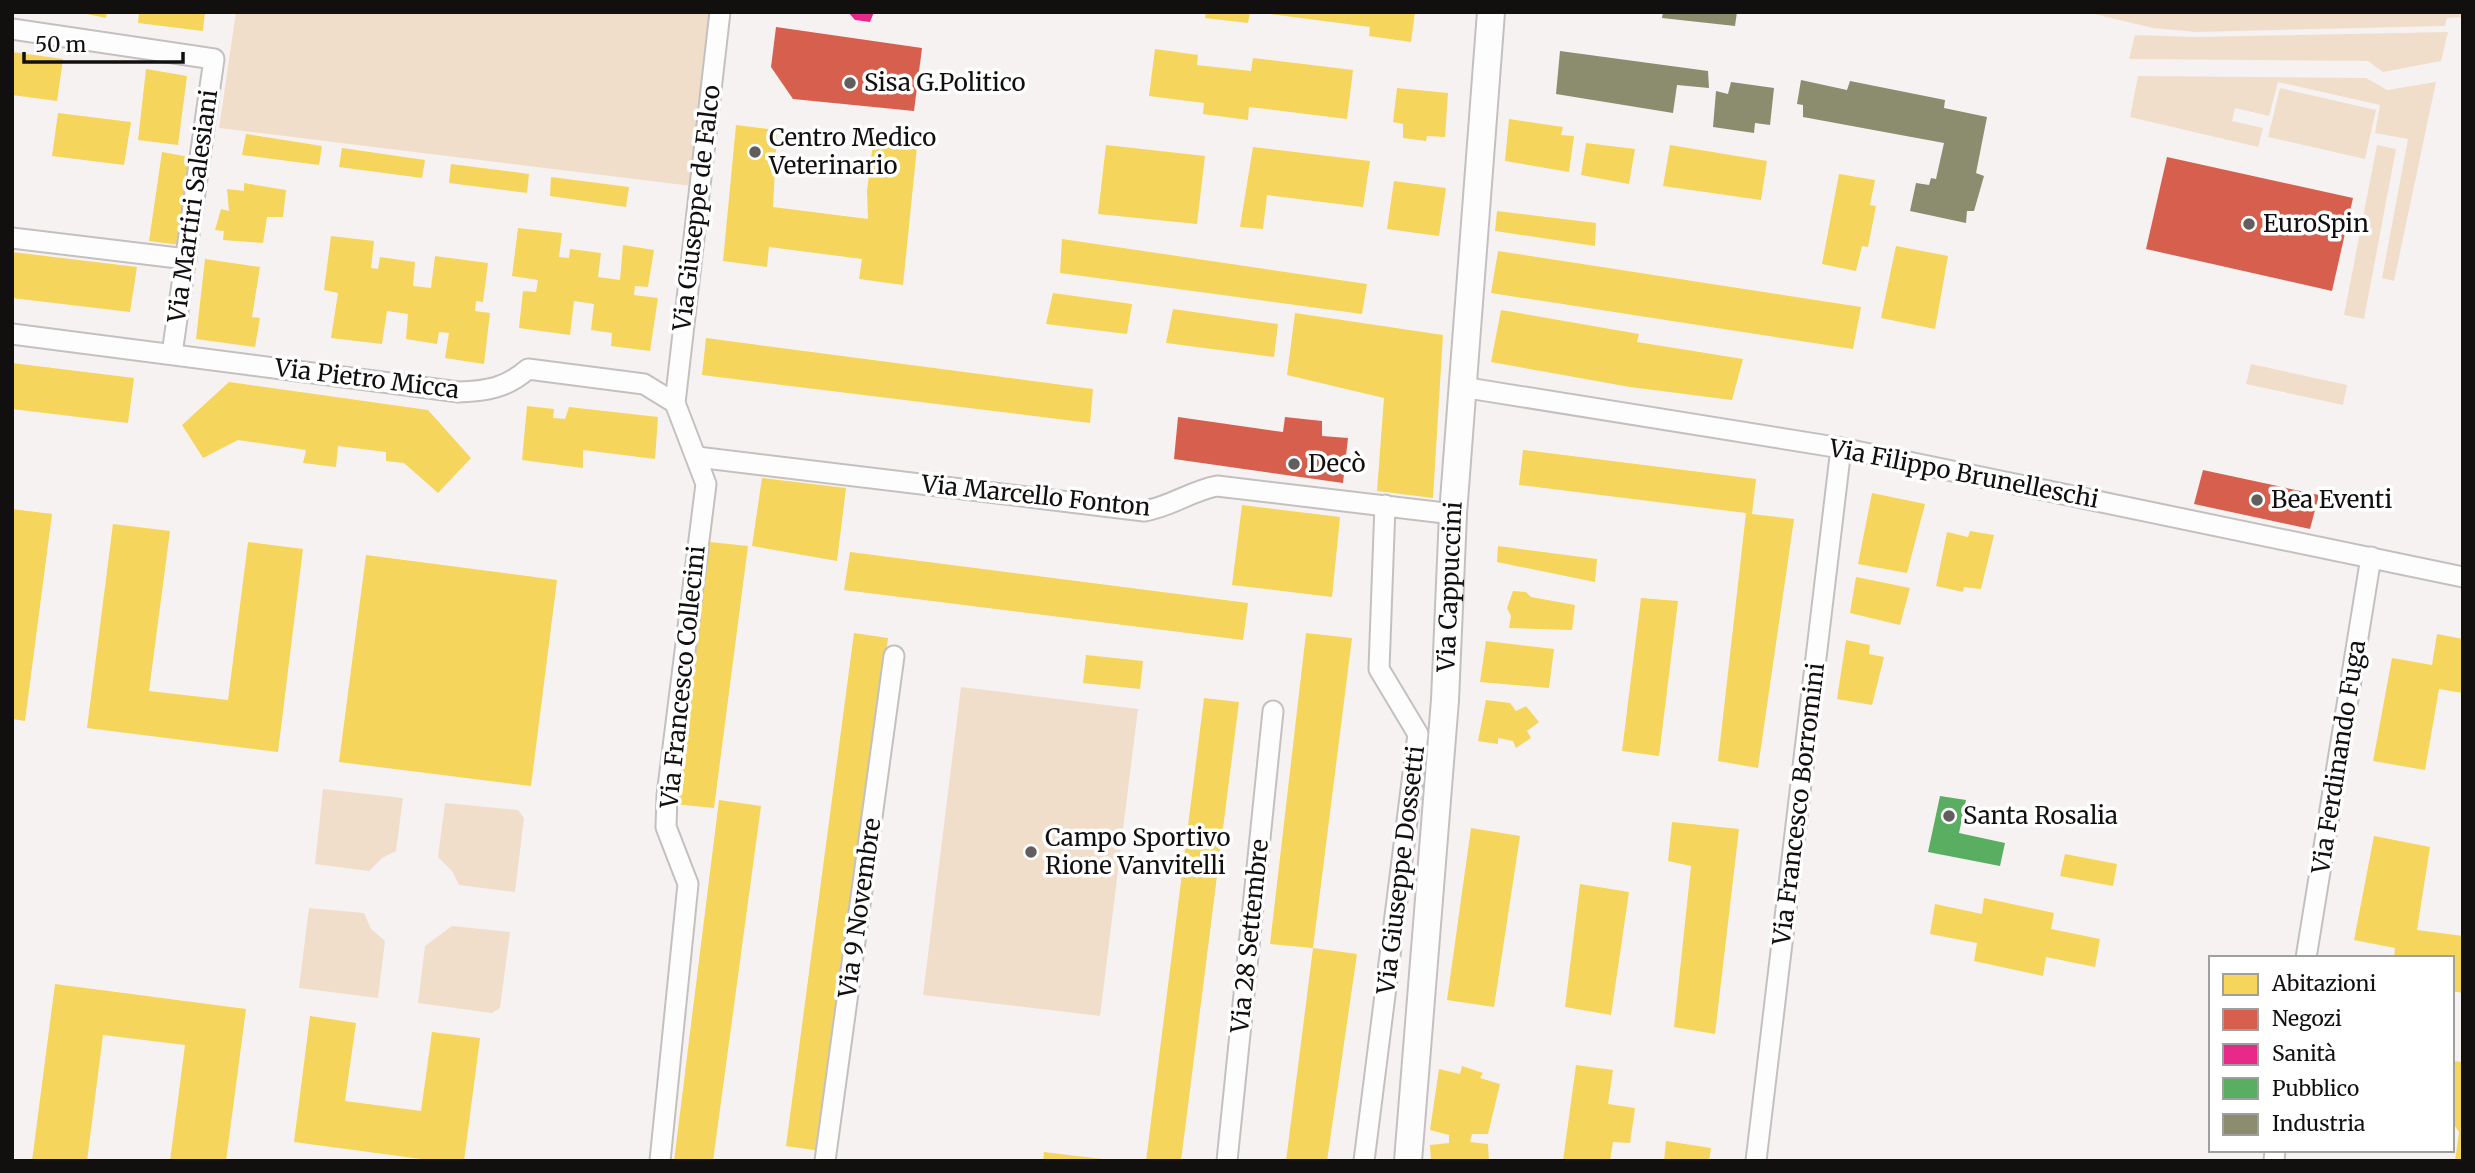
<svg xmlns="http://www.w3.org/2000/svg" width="2475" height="1173" viewBox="0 0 2475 1173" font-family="Merriweather,serif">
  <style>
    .green { fill: #f0deca }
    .homes { fill: #f6d55c }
    .shops { fill: #d6604d }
    .health { fill: #e7298a }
    .public { fill: #5aae61 }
    .industry { fill: #8c8c6e }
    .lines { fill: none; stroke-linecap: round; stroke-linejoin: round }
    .street-casing { stroke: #c4c0c0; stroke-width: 23 }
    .secondary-casing { stroke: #c4c0c0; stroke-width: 30 }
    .street { stroke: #fefdfd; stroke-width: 19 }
    .secondary { stroke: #fefdfd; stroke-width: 26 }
    .poi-dot { fill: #625e5e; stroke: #fff; stroke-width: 2.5 }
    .labels { text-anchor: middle; stroke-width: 7; stroke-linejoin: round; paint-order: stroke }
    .poi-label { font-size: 24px; fill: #120f0f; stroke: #fff; text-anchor: start }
    .street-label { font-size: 24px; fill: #120f0f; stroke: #fff }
  </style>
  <rect width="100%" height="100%" fill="#f7f2f2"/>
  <!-- green -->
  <g class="green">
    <path d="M236,12H716L700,187L219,128Z"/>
    <path d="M2086,12H2463V17L2447,18L2445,26L2196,32L2153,28Z"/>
    <path d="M2448,32L2441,61L2383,72L2368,61L2129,59L2135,35L2193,37Z"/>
    <path d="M2138,76L2366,78L2387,90L2436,82L2394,281L2382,278L2408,139L2375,133L2380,105L2278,82L2269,116L2235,108L2232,121L2263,128L2258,147L2130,117Z"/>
    <path d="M2280,88L2376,110L2365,159L2268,137Z"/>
    <path d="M2377,145L2396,149L2364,319L2344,315Z"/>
    <path d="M2251,364L2347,385L2343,405L2246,384Z"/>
    <path d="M961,687L1138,709L1100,1016L923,995Z"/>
    <path d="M323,789L403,798L396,851L382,858L369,871L315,864Z"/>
    <path d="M445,803L518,810L524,818L515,892L459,885L452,871L438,857Z"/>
    <path d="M309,908L364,913L371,929L385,941L378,998L299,988Z"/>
    <path d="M452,926L510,932L500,1008L492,1013L418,1003L425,946Z"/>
  </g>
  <!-- homes -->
  <g class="homes">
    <path d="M77,12H107L106,18Z"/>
    <path d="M139,12H205L203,31L138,23Z"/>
    <path d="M1206,12H1250L1248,23L1205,18Z"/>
    <path d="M1254,12H1415L1411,42L1369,36L1370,27Z"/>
    <path d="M1155,49L1198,55L1197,65L1251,71L1253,58L1353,70L1347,119L1249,107L1248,120L1203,114L1204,103L1149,96Z"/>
    <path d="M12,52L63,59L57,101L12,95Z"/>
    <path d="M146,69L187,76L178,145L138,140Z"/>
    <path d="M1397,88L1448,93L1445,137L1427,136L1426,141L1403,138V124L1393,122Z"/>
    <path d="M58,113L131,122L124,165L52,156Z"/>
    <path d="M1509,119L1563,127L1561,135L1574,136L1569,172L1505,161Z"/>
    <path d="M736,125L777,130L773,207L868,219L867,191L873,143L917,147L903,285L859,279L862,259L769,247L767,267L723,261Z"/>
    <path d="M246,134L322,146L319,165L242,155Z"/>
    <path d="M1586,143L1635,149L1629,184L1581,175Z"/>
    <path d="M1106,145L1205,156L1197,224L1098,214Z"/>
    <path d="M1670,145L1767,161L1761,200L1663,186Z"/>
    <path d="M1253,147L1370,161L1363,207L1267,195L1263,229L1240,227Z"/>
    <path d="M342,148L425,160L422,178L339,167Z"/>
    <path d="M162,152L200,159L188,246L149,241Z"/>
    <path d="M451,164L529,174L527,193L449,183Z"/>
    <path d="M1839,174L1875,180L1870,205L1876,206L1868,247L1862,246L1856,271L1822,264Z"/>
    <path d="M551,177L629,187L626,207L550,196Z"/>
    <path d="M1394,181L1446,188L1439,236L1387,229Z"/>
    <path d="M244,183L286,190L283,217H267L263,243L223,240L224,231L215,230L221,209L229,211L227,189L244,191Z"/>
    <path d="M1497,211L1596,223L1595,246L1495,231Z"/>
    <path d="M518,228L562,233L559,257L569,258L570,249L601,253L598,277L620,280L623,245L654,250L648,287L635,286L634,295L658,298L650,351L611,346L612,333L591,330L594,304L574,301L570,335L519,328L523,291L536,292L538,280L512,276Z"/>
    <path d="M331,236L374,241L371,268L378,269L380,257L415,262L413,286L431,288L435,256L488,263L483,302L476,301L475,311L490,313L484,364L445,358L449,333L439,332L437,344L406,339L408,314L387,311L382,344L331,338L338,293L324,290Z"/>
    <path d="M1062,239L1367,284L1362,314L1060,273Z"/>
    <path d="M1896,246L1948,256L1935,329L1881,318Z"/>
    <path d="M1498,251L1861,307L1853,349L1491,293Z"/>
    <path d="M12,252L137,267L130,312L12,298Z"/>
    <path d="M205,259L260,267L252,317L260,318L255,347L196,339Z"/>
    <path d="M1053,293L1132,304L1127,334L1046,324Z"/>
    <path d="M1173,309L1278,324L1274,357L1166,343Z"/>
    <path d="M1501,310L1639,334L1637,342L1743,359L1732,400L1630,387L1491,362Z"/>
    <path d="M1295,313L1443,335L1433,498L1377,491L1384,398L1287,375Z"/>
    <path d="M706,338L1093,389L1090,423L702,375Z"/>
    <path d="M12,363L134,378L128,423L12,409Z"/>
    <path d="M229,382L428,410L471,458L438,493L404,463L386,461V452L338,446L336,467L303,463L306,450L238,440L203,458L182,425Z"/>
    <path d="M527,406L554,409L553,418L565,419L569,407L658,417L655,459L583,450V468L522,460Z"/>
    <path d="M1523,450L1756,479L1752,514L1794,519L1758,768L1718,761L1746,513L1519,485Z"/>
    <path d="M762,478L846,488L837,561L752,546Z"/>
    <path d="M1872,493L1925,504L1907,573L1858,564Z"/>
    <path d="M1242,505L1340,517L1332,597L1232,585Z"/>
    <path d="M12,509L52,514L25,721L12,719Z"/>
    <path d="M113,524L170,531L149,691L228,700L248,542L303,549L278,752L87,728Z"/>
    <path d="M1970,531L1994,535L1981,589L1964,587L1963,592L1936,586L1947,532L1968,537Z"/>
    <path d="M710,542L748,546L714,808L674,804Z"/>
    <path d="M1498,546L1597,559L1595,582L1497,562Z"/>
    <path d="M850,552L1248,603L1243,640L844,590Z"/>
    <path d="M366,555L557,580L531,786L339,762Z"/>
    <path d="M1856,577L1910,588L1900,625L1850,613Z"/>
    <path d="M1513,591L1526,592L1531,597L1575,605L1572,630L1509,628L1511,616L1507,608Z"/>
    <path d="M1641,598L1678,601L1659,756L1622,751Z"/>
    <path d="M854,633L888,638L821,1151L786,1146Z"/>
    <path d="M1306,633L1352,638L1313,948L1357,954L1327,1161H1286L1313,948L1270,944Z"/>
    <path d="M2437,634L2463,639V693L2439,689L2425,770L2373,761L2392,658L2432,665Z"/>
    <path d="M1846,640L1870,645L1869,654L1884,657L1872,705L1837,699Z"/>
    <path d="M1486,641L1554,649L1549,688L1480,682Z"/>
    <path d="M1086,655L1143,661L1140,689L1083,683Z"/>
    <path d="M1204,698L1239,702L1181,1161H1146Z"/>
    <path d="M1486,700L1510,703L1516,711L1526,706L1539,722L1527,731L1531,738L1516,748L1513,741L1498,738V744L1478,741Z"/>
    <path d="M719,800L761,806L713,1161H674Z"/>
    <path d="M1672,822L1739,829L1715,1034L1674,1027L1691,866L1668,861Z"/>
    <path d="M1471,828L1520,836L1494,1007L1447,1000Z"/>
    <path d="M2374,836L2430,847L2417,930L2463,936V993L2452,991V958H2394L2395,948L2354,940Z"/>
    <path d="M2065,854L2117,864L2113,886L2060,876Z"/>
    <path d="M1580,884L1629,892L1611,1015L1565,1007Z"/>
    <path d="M1984,898L2054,913L2051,929L2100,939L2095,967L2046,957L2043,976L1974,961L1977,943L1930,934L1935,904L1982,914Z"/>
    <path d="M55,984L246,1009L226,1161H170L185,1045L103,1035L87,1161H32Z"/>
    <path d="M310,1016L356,1023L345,1101L421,1111L432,1032L480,1038L464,1161H436L294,1142Z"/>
    <path d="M2452,1061L2463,1062V1161H2455L2459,1132L2452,1122Z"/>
    <path d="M1576,1065L1613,1070L1608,1104L1635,1108L1630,1143L1613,1142L1610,1161H1563Z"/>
    <path d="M1462,1066L1483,1073L1480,1078L1500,1084L1488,1134H1472L1470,1142L1488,1144L1489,1161H1431L1430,1145L1449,1143V1135L1430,1130L1439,1069L1460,1074Z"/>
    <path d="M1666,1141L1711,1148L1709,1161H1664Z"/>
    <path d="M1044,1152L1102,1159V1161H1043Z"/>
  </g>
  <!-- shops -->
  <g class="shops">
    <path d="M776,27L922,48L914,111L793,99L771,67Z"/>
    <path d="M2167,157L2353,198L2332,291L2146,249Z"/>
    <path d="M1178,417L1283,432L1285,417L1322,421V436L1348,438L1343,483L1174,459Z"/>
    <path d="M2203,470L2319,495L2310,529L2194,504Z"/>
  </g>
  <!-- health -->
  <path class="health" d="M848,12H874L870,22L855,20Z"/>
  <!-- public -->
  <path class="public" d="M1940,796L1966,800L1959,833L2005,843L2000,866L1928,852Z"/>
  <!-- industry -->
  <g class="industry">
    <path d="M1663,12H1737L1735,26L1662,18Z"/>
    <path d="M1560,51L1708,71L1709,88L1677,85L1673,113L1556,94Z"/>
    <path d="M1801,80L1847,90L1850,81L1945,100L1944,108L1987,117L1976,173L1984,176L1974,211H1967L1966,223L1910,211L1916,183L1929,185L1931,178L1936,179L1944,143L1803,117V105L1797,104Z"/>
    <path d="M1731,82L1774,88L1770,125L1755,123L1754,133L1713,127L1716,91L1728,94Z"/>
  </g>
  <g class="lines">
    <!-- street casing -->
    <g class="street-casing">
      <g id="street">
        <path d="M12,29L214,59L172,354"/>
        <path d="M12,238L186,259"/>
        <path d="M12,334L459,392C487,391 506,388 528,369L644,384L675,403"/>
        <path d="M1462,387L1841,448L2463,577"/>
        <path d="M697,457L1144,511C1171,507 1190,491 1217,486L1453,514"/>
        <path d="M2306,958L2371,557"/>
        <path d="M660,1161L688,884L666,827L667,795L706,484L675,403L720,12"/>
        <path d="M825,1161L894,656"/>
        <path d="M1227,1161L1273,711"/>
        <path d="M1364,1161L1418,734L1379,669L1385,505"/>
        <path d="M1756,1161L1841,448"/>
        <path d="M2274,1161L2275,1150"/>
      </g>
    </g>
    <!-- secondary casing -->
    <g class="secondary-casing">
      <g id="secondary">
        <path id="s1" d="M1408,1161L1445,700L1453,514L1491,12"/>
      </g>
    </g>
    <!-- street -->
    <use href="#street" class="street"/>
    <!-- secondary -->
    <use href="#secondary" class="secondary"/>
  </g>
  <!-- markers -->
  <g class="poi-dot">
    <circle cx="850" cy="83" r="7"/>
    <circle cx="755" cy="152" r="7"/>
    <circle cx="2249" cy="224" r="7"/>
    <circle cx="1294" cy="464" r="7"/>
    <circle cx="2257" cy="500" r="7"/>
    <circle cx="1949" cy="816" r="7"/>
    <circle cx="1031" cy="852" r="7"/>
  </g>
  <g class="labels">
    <!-- poi labels -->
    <g class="poi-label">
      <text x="864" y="91">Sisa G.Politico</text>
      <text x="769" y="146">Centro Medico<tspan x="769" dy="28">Veterinario</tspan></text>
      <text x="2263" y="232">EuroSpin</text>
      <text x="1308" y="472">Decò</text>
      <text x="2271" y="508">Bea Eventi</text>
      <text x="1963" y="824">Santa Rosalia</text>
      <text x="1045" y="846">Campo Sportivo<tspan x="1045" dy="28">Rione Vanvitelli</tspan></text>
    </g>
    <!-- street labels -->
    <g class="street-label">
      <text transform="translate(193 206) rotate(-82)" y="8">Via Martiri Salesiani</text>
      <text transform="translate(697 208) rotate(-83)" y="8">Via Giuseppe de Falco</text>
      <text transform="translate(367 379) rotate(7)" y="8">Via Pietro Micca</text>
      <text transform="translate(1964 474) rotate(11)" y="8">Via Filippo Brunelleschi</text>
      <text transform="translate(1036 496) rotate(6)" y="8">Via Marcello Fonton</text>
      <text dy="8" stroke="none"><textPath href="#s1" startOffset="576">Via Cappuccini</textPath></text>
      <text transform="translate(683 677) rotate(-84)" y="8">Via Francesco Collecini</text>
      <text transform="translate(2339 757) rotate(-81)" y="8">Via Ferdinando Fuga</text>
      <text transform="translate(1799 804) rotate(-83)" y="8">Via Francesco Borromini</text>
      <text transform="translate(1401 870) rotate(-83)" y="8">Via Giuseppe Dossetti</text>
      <text transform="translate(860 908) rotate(-82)" y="8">Via 9 Novembre</text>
      <text transform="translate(1250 936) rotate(-84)" y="8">Via 28 Settembre</text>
    </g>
  </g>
  <!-- border -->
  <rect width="2475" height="1173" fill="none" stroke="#120f0f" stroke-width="28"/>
  <!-- legend -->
  <rect x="2209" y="956" width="245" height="196" fill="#ffffff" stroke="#a09f9f" stroke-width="2"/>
  <rect x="2223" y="974" width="35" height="21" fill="#f6d55c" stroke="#a09f9f" stroke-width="2"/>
  <text x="2272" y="991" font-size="21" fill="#120f0f">Abitazioni</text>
  <rect x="2223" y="1009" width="35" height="21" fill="#d6604d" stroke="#a09f9f" stroke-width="2"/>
  <text x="2272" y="1026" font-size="21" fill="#120f0f">Negozi</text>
  <rect x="2223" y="1044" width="35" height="21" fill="#e7298a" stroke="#a09f9f" stroke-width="2"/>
  <text x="2272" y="1061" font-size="21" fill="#120f0f">Sanità</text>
  <rect x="2223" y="1078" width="35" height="21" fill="#5aae61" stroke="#a09f9f" stroke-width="2"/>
  <text x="2272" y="1096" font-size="21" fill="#120f0f">Pubblico</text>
  <rect x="2223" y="1114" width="35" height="21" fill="#8c8c6e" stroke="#a09f9f" stroke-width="2"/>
  <text x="2272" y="1131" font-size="21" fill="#120f0f">Industria</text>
  <!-- scale -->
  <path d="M24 52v10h159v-10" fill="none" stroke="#120f0f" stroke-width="3.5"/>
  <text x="35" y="52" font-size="21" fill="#120f0f" stroke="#ffffff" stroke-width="5" paint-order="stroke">50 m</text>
</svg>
